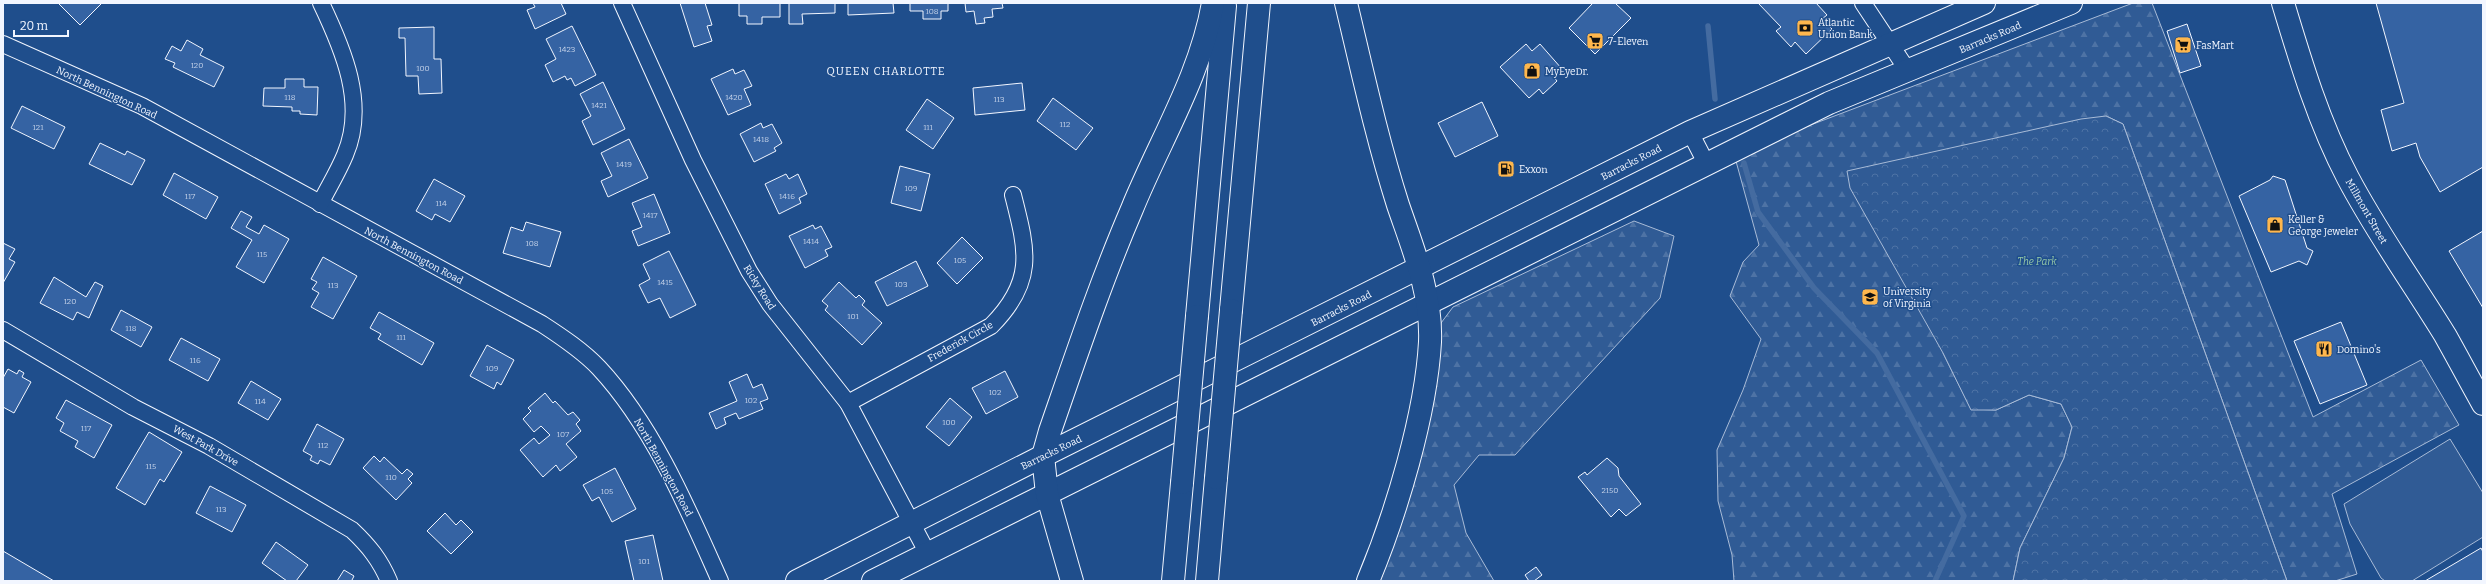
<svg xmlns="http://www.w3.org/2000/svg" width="2486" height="584" viewBox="0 0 2486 584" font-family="Bitter,serif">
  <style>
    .built { fill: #305b95; stroke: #a8bbd7 }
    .forest { fill: url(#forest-firs); stroke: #a8bbd7 }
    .park { fill: url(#park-crowns); stroke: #a8bbd7 }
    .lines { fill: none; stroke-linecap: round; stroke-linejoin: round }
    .stream { stroke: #446ba0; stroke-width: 5.5 }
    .building { fill: #3563a3; stroke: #f2f6ff }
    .street-casing { stroke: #f2f6ff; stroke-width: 18 }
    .secondary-casing { stroke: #f2f6ff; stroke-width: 24 }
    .primary-casing { stroke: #f2f6ff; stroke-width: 24 }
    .highway-casing { stroke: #f2f6ff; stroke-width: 24 }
    .street { stroke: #1f4e8c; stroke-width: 16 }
    .secondary { stroke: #1f4e8c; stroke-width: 22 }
    .primary { stroke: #1f4e8c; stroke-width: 22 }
    .highway { stroke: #1f4e8c; stroke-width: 22 }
    .highway-bridge-casing { stroke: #f2f6ff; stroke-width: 24; stroke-linecap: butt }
    .highway-bridge { stroke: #1f4e8c; stroke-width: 22 }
    .labels { text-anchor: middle; stroke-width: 3; stroke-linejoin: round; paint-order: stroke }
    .number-label { font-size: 8px; fill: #c3d1e8 }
    .poi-label { font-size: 10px; fill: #f2f6ff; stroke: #1f4e8c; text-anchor: start }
    .street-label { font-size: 10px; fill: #f2f6ff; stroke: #1f4e8c }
    .park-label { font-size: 10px; font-style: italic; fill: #97c8a6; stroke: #1f4e8c }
    .neighbourhood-label { font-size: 11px; letter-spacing: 1px; fill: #f2f6ff; stroke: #1f4e8c }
  </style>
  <defs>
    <pattern id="forest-firs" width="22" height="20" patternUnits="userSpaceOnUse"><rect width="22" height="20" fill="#305b95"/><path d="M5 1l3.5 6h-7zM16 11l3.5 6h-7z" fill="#4e73a5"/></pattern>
    <pattern id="park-crowns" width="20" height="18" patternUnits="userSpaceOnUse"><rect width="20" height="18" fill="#305b95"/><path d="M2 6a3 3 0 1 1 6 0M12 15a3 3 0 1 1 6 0" fill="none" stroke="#4e73a5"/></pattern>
  </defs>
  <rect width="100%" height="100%" fill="#1f4e8c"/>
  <!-- built -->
  <path class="built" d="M2450,439L2483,493V537L2412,581H2385L2381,578L2350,524L2344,504Z"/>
  <!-- forest -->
  <g class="forest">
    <path d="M2133,3H2152L2313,417L2421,360L2459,425L2332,494L2357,574L2335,581H2287L2123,124L2106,116L1943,353L1971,409L1996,410L2029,395L2061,404L2072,427L2064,458L2020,548L2013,581H1734L1732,555L1718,501L1717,450L1743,390L1761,339L1730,296L1743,262L1759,245L1734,154Z"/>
    <path d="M1634,221L1674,236L1660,298L1515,455H1479L1454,485L1466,533L1494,581H1373L1419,466L1441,323L1453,307Z"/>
  </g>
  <!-- park -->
  <path class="park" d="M2106,116L2123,124L2287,581H2013L2020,548L2064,458L2072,427L2061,404L2029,395L1996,410H1971L1943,353L1850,188L1847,171L2081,119Z"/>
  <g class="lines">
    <!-- stream -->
    <g class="stream">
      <path d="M1708,26L1715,99"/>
      <path d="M1744,163L1758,212L1814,288L1877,353L1964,516L1935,581"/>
    </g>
  </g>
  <!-- building -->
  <g class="building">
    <path d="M58,3H100L101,4L80,25Z"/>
    <path d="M533,3H561L566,14L535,29L527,10L535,7Z"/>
    <path d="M680,3H705L712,25L707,26L712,41L694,47Z"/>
    <path d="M739,3H780V17H762V24H747V16H739Z"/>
    <path d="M789,3H835V13L802,14L803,24H789Z"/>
    <path d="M848,3H893L894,13L848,15Z"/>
    <path d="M910,3H948V11H941V19H923V11H910Z"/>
    <path d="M965,3H1002L1003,8L992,9L993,17L984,18L985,23L976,24L974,11L966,12Z"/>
    <path d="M1593,3H1615L1631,18L1595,54L1569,28Z"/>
    <path d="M1758,3H1816L1827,15L1822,19L1832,29L1806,54L1795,42L1791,47L1776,31L1781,27Z"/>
    <path d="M2376,3H2483V167L2440,192L2420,157L2416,143L2392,151L2381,110L2404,103Z"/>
    <path d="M2187,24L2201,66L2180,73L2167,31Z"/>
    <path d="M572,26L596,75L575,86L571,78L567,80L565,76L553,82L545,65L556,59L546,39Z"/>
    <path d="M434,27V59H441L442,93L419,94L418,76H406L405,38H399V28Z"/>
    <path d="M187,40L203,49L200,55L224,67L214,87L173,67L175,63L165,59L172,46L181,51Z"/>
    <path d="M1526,44L1532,51L1540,44L1562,69L1553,76L1557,81L1543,94L1539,89L1529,98L1500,67Z"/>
    <path d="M733,69L735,74L744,70L752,86L744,89L751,105L728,115L711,79Z"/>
    <path d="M285,79H304V87H318L317,115L300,114V111H292V107L263,106L264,88H285Z"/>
    <path d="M603,82L625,129L593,145L582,121L591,116L580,94Z"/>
    <path d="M1022,83L1025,110L975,115L973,88Z"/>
    <path d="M1053,98L1093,128L1076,150L1037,121Z"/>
    <path d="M927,99L954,118L933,149L906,130Z"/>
    <path d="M1482,102L1498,136L1455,157L1438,123Z"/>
    <path d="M22,106L65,127L54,149L11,128Z"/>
    <path d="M761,123L763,128L772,124L782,143L774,148L776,151L754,162L740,134Z"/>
    <path d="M629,139L648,178L608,197L601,181L612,176L601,153Z"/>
    <path d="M100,143L125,155L127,151L145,160L132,185L89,164Z"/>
    <path d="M900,166L930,174L921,211L891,203Z"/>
    <path d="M174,173L218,197L206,219L163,195Z"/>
    <path d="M786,174L789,179L798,174L807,194L799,198L801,203L779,214L765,184Z"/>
    <path d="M2273,176L2285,180L2307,248L2313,251L2307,265L2299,261L2271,272L2239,196L2270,180Z"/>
    <path d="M434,179L465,196L450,222L435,214L432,220L416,211Z"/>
    <path d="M654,194L670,233L638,246L632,231L642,227L632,203Z"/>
    <path d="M241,211L252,217L246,227L259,234L264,225L289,239L264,283L236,267L252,240L231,228Z"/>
    <path d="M526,222L561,232L550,267L503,253L511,227L523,231Z"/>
    <path d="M813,225L815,229L821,226L832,247L825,250L828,256L805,268L789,236Z"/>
    <path d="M2483,231V308L2449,251Z"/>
    <path d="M962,237L983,258L957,284L937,263Z"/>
    <path d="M3,243L15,249L9,259L15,262L3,283Z"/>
    <path d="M669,251L696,305L670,318L660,298L648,303L639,285L650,279L643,264Z"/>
    <path d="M323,257L357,276L333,319L311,307L319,293L312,289L317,282L311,279Z"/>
    <path d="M916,261L928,286L887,306L875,282Z"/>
    <path d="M54,277L86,297L95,282L103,286L89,318L77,312L73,320L40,303Z"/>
    <path d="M839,282L856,298L859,295L865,301L862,305L882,323L862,345L825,310L828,306L822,301Z"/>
    <path d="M121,310L152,327L141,347L111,330Z"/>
    <path d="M379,312L434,343L422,365L378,339L381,334L370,328Z"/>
    <path d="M2341,322L2367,385L2320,404L2294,341Z"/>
    <path d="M181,338L220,359L208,381L169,360Z"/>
    <path d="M487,345L514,360L501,385L497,382L494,389L470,376Z"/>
    <path d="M8,369L17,374L19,370L24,373L22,377L31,382L14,413L3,407V378Z"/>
    <path d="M1005,371L1018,397L986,414L972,388Z"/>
    <path d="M747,374L753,388L762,384L768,399L760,402L763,409L739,419L736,413L724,418L726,424L716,429L709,413L737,401L729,382Z"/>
    <path d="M251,381L281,399L268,420L238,403Z"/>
    <path d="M545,393L553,403L555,401L568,415L573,412L580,420L576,424L581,431L566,444L577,457L560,471L556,465L543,477L520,450L534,438L539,444L550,435L541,426L534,432L523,419L531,411L528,408Z"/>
    <path d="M950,398L972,417L949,446L926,427Z"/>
    <path d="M66,400L112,425L94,458L75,447L78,441L60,431L64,423L56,418Z"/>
    <path d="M317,424L344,439L330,465L320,460L318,464L310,460L312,456L303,451Z"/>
    <path d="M149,432L182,452L164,482L160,479L145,505L116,488Z"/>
    <path d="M374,456L380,462L384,457L402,474L407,469L413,474L408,479L412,483L396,500L363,468Z"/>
    <path d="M1607,458L1618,468L1619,476L1641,504L1626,516L1619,509L1611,517L1578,477L1585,472L1587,475Z"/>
    <path d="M615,468L636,509L612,522L599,497L592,501L583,485Z"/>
    <path d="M210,486L246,505L232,532L196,513Z"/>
    <path d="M445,513L456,525L461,520L473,532L451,554L427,531Z"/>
    <path d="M653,535L663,581H634L625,541Z"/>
    <path d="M276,542L308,565L296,581H287L262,563Z"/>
    <path d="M2481,548L2483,552V581H2425Z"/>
    <path d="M3,551L54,581H3Z"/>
    <path d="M1536,567L1542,575L1534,581H1529L1525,575Z"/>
    <path d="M344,570L354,576L352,580L353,581H337Z"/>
  </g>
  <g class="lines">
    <!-- street casing -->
    <g class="street-casing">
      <g id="street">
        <path d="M622,3L693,160L749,271L770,304L848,403L928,554"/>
        <path d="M1863,3L1908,71"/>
        <path d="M3,44L142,106L542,324C562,337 583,351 599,368C653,426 688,509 720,581"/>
        <path d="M1690,132L1706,163"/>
        <path d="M320,204C328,188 338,172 345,155C367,104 343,49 321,3"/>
        <path d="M3,330L133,407L209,446L352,530C369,546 380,560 389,581"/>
        <path d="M848,403L991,326C1036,281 1027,250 1013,195"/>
      </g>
    </g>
    <!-- secondary casing -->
    <g class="secondary-casing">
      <g id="secondary">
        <path d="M2283,3C2301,63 2319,123 2348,178C2377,233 2413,283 2445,335C2458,358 2470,381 2483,404"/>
        <path d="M797,581L1043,456"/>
        <path d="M873,581L1047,494"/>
      </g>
    </g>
    <!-- primary casing -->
    <g class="primary-casing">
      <g id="primary">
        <path d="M1043,456L1690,132L1984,3"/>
        <path d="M1047,494L1829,103L2071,3"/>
      </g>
    </g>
    <!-- highway casing -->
    <g class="highway-casing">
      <g id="highway">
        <path d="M1346,3C1362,70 1377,139 1398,205C1413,249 1432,294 1430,342C1426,414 1396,514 1368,581"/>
        <path d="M1231,310L1259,3"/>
        <path d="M1197,316L1225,6"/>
        <path d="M1072,581L1047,494L1043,456L1050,431C1076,356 1101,281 1132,209C1160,140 1200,77 1213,3"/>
        <path d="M1173,581L1182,483"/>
        <path d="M1207,581L1216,478"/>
      </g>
    </g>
    <!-- street -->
    <use href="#street" class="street"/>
    <!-- secondary -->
    <use href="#secondary" class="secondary"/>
    <!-- primary -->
    <use href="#primary" class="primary"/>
    <!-- highway -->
    <use href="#highway" class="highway"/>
    <!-- highway-bridge casing -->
    <g class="highway-bridge-casing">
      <g id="highway-bridge">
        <path d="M1216,478L1231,310"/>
        <path d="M1182,483L1197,316"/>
      </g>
    </g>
    <!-- highway-bridge -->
    <use href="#highway-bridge" class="highway-bridge"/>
  </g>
  <!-- icons -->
  <defs>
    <g id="bank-square" transform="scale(0.9)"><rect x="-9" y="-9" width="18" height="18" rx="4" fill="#ffb74d" stroke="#1f4e8c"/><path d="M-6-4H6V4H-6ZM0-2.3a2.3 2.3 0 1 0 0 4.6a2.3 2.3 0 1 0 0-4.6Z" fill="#111"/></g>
    <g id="supermarket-square" transform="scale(0.9)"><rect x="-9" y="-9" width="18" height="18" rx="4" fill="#ffb74d" stroke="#1f4e8c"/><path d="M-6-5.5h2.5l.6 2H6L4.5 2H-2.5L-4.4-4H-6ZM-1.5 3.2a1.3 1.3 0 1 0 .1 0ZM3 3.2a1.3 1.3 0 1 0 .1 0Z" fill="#111"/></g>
    <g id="shop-square" transform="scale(0.9)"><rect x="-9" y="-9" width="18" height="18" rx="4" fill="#ffb74d" stroke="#1f4e8c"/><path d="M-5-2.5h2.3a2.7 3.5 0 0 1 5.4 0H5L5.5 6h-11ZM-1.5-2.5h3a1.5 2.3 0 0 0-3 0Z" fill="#111"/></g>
    <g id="fuel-square" transform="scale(0.9)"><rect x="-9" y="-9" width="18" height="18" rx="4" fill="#ffb74d" stroke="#1f4e8c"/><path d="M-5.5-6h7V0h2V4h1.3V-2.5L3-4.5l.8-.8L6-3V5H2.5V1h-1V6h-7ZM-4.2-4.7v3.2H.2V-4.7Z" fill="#111"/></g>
    <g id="university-square" transform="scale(0.9)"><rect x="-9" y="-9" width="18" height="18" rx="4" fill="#ffb74d" stroke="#1f4e8c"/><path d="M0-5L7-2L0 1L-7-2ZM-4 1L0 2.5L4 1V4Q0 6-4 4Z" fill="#111"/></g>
    <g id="restaurant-square" transform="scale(0.9)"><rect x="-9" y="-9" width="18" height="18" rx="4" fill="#ffb74d" stroke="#1f4e8c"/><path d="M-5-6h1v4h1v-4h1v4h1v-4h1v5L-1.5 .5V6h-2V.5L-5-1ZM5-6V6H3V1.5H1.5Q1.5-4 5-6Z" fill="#111"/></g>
  </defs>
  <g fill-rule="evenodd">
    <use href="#bank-square" x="1805" y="28"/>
    <use href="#supermarket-square" x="1595" y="41"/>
    <use href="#supermarket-square" x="2183" y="45"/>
    <use href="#shop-square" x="1532" y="71"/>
    <use href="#fuel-square" x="1506" y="169"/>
    <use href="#shop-square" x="2275" y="225"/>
    <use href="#university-square" x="1870" y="297"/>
    <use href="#restaurant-square" x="2324" y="349"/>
  </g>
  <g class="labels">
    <!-- number labels -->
    <g class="number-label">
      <text x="932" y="14">108</text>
      <text x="567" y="52">1423</text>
      <text x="197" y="68">120</text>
      <text x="423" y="71">100</text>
      <text x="290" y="100">118</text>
      <text x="734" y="100">1420</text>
      <text x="999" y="102">113</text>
      <text x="599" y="108">1421</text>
      <text x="1065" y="127">112</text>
      <text x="38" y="130">121</text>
      <text x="928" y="130">111</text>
      <text x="761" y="142">1418</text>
      <text x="624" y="167">1419</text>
      <text x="911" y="191">109</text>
      <text x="190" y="199">117</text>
      <text x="787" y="199">1416</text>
      <text x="441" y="206">114</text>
      <text x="650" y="218">1417</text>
      <text x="811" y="244">1414</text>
      <text x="532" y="246">108</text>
      <text x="262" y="257">115</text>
      <text x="960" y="263">105</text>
      <text x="665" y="285">1415</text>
      <text x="901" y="287">103</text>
      <text x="333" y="288">113</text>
      <text x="70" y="304">120</text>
      <text x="853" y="319">101</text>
      <text x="131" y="331">118</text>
      <text x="401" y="340">111</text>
      <text x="195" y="363">116</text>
      <text x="492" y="371">109</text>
      <text x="995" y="395">102</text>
      <text x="751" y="403">102</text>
      <text x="260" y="404">114</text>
      <text x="949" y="425">100</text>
      <text x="86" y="431">117</text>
      <text x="563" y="437">107</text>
      <text x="323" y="448">112</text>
      <text x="151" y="469">115</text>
      <text x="391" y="480">110</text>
      <text x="1610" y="493">2150</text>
      <text x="607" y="494">105</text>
      <text x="221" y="512">113</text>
      <text x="644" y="564">101</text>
    </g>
    <!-- poi labels -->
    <g class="poi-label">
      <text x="1818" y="26">Atlantic<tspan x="1818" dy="12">Union Bank</tspan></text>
      <text x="1608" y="45">7-Eleven</text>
      <text x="2196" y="49">FasMart</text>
      <text x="1545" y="75">MyEyeDr.</text>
      <text x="1519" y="173">Exxon</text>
      <text x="2288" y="223">Keller &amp;<tspan x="2288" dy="12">George Jeweler</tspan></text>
      <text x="1883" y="295">University<tspan x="1883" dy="12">of Virginia</tspan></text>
      <text x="2337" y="353">Domino's</text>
    </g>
    <!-- street labels -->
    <g class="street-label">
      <text transform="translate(1990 37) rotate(-23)" y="4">Barracks Road</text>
      <text transform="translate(107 92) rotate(25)" y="4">North Bennington Road</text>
      <text transform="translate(1631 162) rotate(-27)" y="4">Barracks Road</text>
      <text transform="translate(2367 211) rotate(60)" y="4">Millmont Street</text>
      <text transform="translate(414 255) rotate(28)" y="4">North Bennington Road</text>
      <text transform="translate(760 287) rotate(58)" y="4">Ricky Road</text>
      <text transform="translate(1341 308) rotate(-27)" y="4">Barracks Road</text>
      <text transform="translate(960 341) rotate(-29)" y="4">Frederick Circle</text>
      <text transform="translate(206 445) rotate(29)" y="4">West Park Drive</text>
      <text transform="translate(1051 452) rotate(-26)" y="4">Barracks Road</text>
      <text transform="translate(664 467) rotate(61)" y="4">North Bennington Road</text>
    </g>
    <!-- park labels -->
    <g class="park-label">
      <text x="2037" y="265">The Park</text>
    </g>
    <!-- neighbourhood labels -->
    <g class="neighbourhood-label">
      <text x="886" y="75">QUEEN CHARLOTTE</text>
    </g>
  </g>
  <!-- border -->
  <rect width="2486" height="584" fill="none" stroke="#f2f6ff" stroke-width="8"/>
  <!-- scale -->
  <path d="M14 30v6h54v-6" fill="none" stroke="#f2f6ff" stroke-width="2"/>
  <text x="20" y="30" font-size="12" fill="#f2f6ff" stroke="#1f4e8c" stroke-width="3" paint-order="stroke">20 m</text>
</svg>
